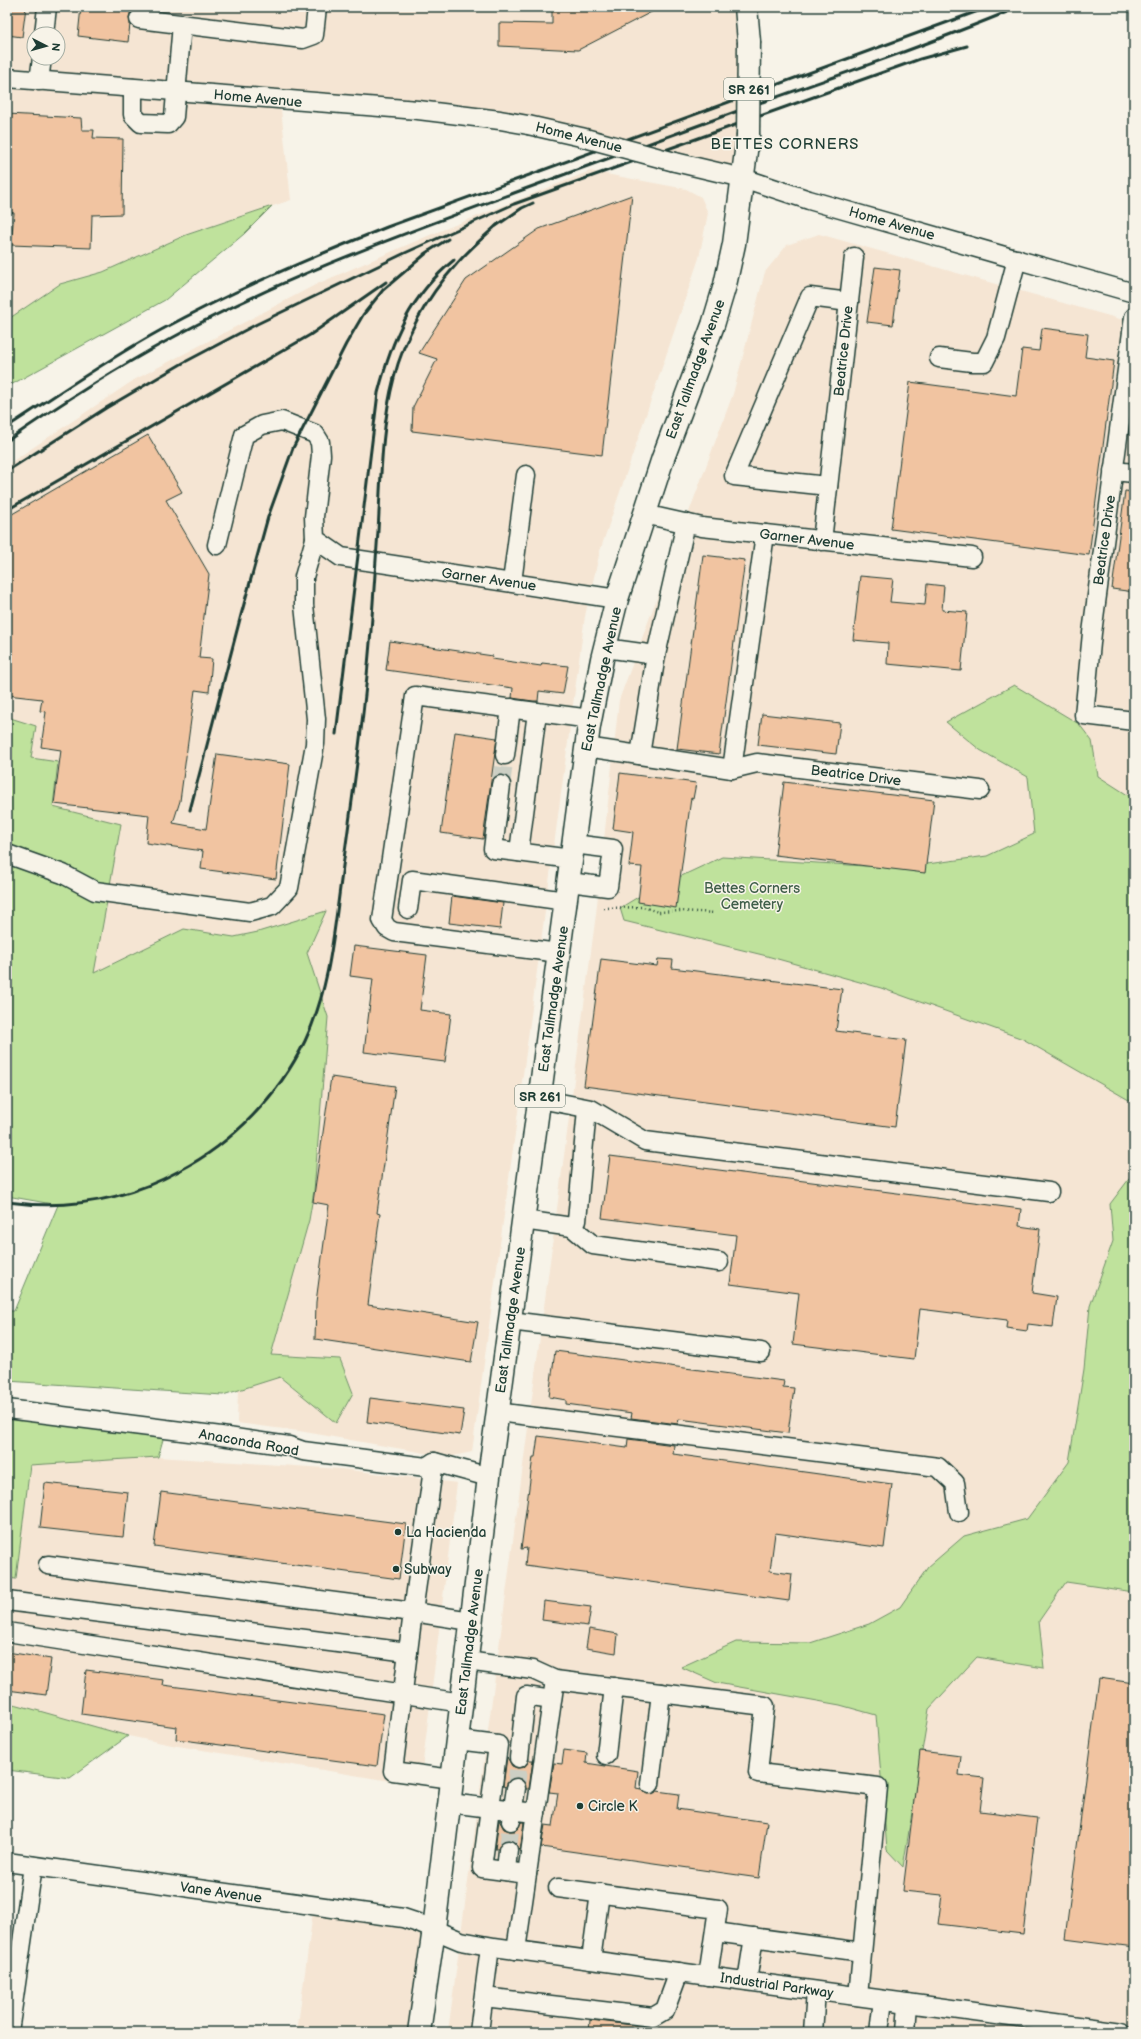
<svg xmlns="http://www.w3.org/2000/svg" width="1141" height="2039" viewBox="0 0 1141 2039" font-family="'Balsamiq Sans',sans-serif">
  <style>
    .built { fill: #f5e5d3; fill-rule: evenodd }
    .green { fill: #bfe29c; stroke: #6f9068 }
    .building { fill: #f1c4a1; stroke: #1f3d34 }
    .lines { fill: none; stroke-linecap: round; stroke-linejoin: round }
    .minor-tunnel { stroke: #cccfc4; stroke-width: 18; stroke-dasharray: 18 9; stroke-linecap: butt }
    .minor-casing { stroke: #1f3d34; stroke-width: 21 }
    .major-casing { stroke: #1f3d34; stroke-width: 25 }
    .path { stroke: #1f3d34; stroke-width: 2.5; stroke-dasharray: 1 3; stroke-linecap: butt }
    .minor { stroke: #f7f3e8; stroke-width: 18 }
    .major { stroke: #f7f3e8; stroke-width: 22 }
    .rail { stroke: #1f3d34; stroke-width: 3 }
    .minor-bridge-casing { stroke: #1f3d34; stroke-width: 21; stroke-linecap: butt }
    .major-bridge-casing { stroke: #1f3d34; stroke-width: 25; stroke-linecap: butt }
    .minor-bridge { stroke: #f7f3e8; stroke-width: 18 }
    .major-bridge { stroke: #f7f3e8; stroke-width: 22 }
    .poi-dot { fill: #1f3d34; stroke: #f7f3e8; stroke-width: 1.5 }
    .labels { text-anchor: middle; stroke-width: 3; stroke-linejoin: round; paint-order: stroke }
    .shield { fill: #f7f3e8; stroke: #60746a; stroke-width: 1 }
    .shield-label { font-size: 13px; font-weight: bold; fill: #1f3d34 }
    .street-label { font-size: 14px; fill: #1f3d34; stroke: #f7f3e8 }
    .park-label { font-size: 14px; fill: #3f5e49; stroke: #f7f3e8 }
    .poi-label { font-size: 14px; fill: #1f3d34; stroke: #f7f3e8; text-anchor: start }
    .neighbourhood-label { font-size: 15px; letter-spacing: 1px; fill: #1f3d34; stroke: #f7f3e8 }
  </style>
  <rect width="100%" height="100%" fill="#f7f3e8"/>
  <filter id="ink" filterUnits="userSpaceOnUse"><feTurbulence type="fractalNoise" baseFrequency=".025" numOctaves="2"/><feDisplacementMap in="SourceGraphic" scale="8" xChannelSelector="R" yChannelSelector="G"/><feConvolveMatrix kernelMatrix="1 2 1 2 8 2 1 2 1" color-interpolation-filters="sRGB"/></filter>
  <g filter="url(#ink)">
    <!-- built -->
    <g class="built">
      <path d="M7,7H746L743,178L581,137L280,100L291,200L186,235L103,272L60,284L7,320ZM34,34H58V58H34Z"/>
      <path d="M590,171L686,189L701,197L708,213L699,258L600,551L585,616L472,1452L448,1457L299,1431L237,1423L238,1390L280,1377L336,1423L353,1393L340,1359L271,1355L309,1220L314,1191L7,1128V465L134,380L317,284L430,235Z"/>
      <path d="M819,234L1134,323V2032H448L596,914L619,700L733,394L765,272L787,245Z"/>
      <path d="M33,1441L158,1457L341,1469L457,1483L420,1786L172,1745L7,1711V1578L16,1579Z"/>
      <path d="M314,1905L434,1929L419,2032H297Z"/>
    </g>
    <!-- green -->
    <g class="green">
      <path d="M272,206L244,234L165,300L7,387V320L60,284L103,272L186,235Z"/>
      <path d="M1014,685L1079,724L1092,741L1098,776L1134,799V1103L1023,1039L881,988L767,956L624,921L620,908L643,894L722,857L897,868L987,856L1034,834L1028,777L980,750L946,722Z"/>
      <path d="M7,717L36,726L31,758L58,762L53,807L121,824L94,973L184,929L234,937L258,932L326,911L307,953L328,1017L314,1191L309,1220L271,1355L340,1359L353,1393L336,1423L280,1377L223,1395L7,1381V1311H14L58,1205L7,1196Z"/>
      <path d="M1134,1177V1592L1066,1582L1039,1621L1044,1668L977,1657L929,1709L903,1867L887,1850L876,1715L840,1705L717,1683L681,1667L736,1642L810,1643L869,1624L900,1607L928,1567L964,1536L1027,1519L1069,1462L1084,1369L1090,1306L1113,1241L1110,1204L1129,1179Z"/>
      <path d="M7,1416L164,1436L158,1457L30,1465L16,1579L7,1578Z"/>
      <path d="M7,1703L18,1705L128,1736L70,1778L7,1770Z"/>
    </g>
    <!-- building -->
    <g class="building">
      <path d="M7,7H26L22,37L7,35Z"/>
      <path d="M81,7H132L129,17L130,24L128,42L78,36Z"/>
      <path d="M552,7H661L578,50L499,46V23L552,24Z"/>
      <path d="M7,114L81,118L82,130H94L93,138L123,139L122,214L92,215L91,248L11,245L14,213L10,212L11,136H7Z"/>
      <path d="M632,195L602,455L412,431L413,407L437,359L419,353L466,280L539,229Z"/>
      <path d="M875,267L900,270L893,325L867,322Z"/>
      <path d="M1042,328L1088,334L1085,357L1114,361L1089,555L891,529L910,382L1016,396L1022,349L1039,351Z"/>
      <path d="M148,435L182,492L166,500L209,574L199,658L212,659L209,692L195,690L180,801L173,823L206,829L217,754L290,764L276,879L201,869L203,851L146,843L149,815L54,804L61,750L41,747L46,712L40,711L42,699L7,695V517Z"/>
      <path d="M1125,491L1134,492V592L1112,589Z"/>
      <path d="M703,555L745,560L719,754L677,749Z"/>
      <path d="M860,576L893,579L890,602L925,605L927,584L944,586L942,610L967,612L961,671L887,664L888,643L853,640Z"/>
      <path d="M390,641L493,656L492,659L541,666L542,663L568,666L563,694L539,691L538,701H533L512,698L513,688L386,670Z"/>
      <path d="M762,714L840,723L836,754L758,745Z"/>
      <path d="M455,732L497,738L483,839L441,833Z"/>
      <path d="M620,773L696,783L693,799L691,798L676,908L638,902L642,867L629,866L633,832L613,829Z"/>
      <path d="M784,782L934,800L925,873L775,855Z"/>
      <path d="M452,896L503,903L500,929L449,923Z"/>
      <path d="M354,946L427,955L420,1010L451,1014L445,1062L364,1052L373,979L350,976Z"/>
      <path d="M601,959L657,966L658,959L673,960L672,968L842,989L836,1031L906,1040L895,1127L584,1086Z"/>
      <path d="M331,1077L395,1086L377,1213L380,1214L368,1305L478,1322L471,1362L315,1339L316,1302L329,1205L313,1202Z"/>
      <path d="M610,1156L1021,1209L1019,1226L1040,1229L1032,1293L1057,1297L1053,1327L1028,1324L1027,1331L1006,1328L1007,1320L920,1309L914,1359L793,1344L799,1293L730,1284L736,1235L602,1218Z"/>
      <path d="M555,1351L784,1381L783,1387L794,1388L788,1433L679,1419L678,1424L631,1418L632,1413L566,1404V1400L549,1397Z"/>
      <path d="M370,1398L464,1410L460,1435L367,1422Z"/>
      <path d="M538,1436L627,1448L628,1439L674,1445L673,1454L892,1484L884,1548L775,1533L770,1571L792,1574L789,1601L525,1565L527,1548L521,1549L533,1457H535Z"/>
      <path d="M45,1483L128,1492L123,1537L40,1528Z"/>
      <path d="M161,1492L406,1524L399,1579L154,1546Z"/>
      <path d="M544,1601L591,1607L588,1626L542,1620Z"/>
      <path d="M589,1629L618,1634L616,1653L586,1648Z"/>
      <path d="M7,1652L51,1659L46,1695L7,1690Z"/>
      <path d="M86,1670L164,1680L163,1685L384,1714L377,1766L176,1739L177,1727L81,1714Z"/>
      <path d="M1099,1678L1134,1683V1948L1065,1939Z"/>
      <path d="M564,1750L587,1753L586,1763L638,1771L636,1788L641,1789L648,1794L657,1791L679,1794L677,1809L767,1822L759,1878L541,1847L545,1825L553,1826L558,1793L549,1792L554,1763L562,1764Z"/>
      <path d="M920,1751L961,1756L959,1775L984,1778L980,1811L1037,1818L1023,1934L938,1924L942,1895L903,1891Z"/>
      <path d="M507,1757L512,1766L517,1768L524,1767L529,1760H533L529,1789H526L523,1780L517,1778H512L506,1787L503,1786Z"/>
      <path d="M499,1820L504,1829L510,1831H515L519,1827L521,1822H524L520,1852L514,1842L509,1840L503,1841L498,1849H495Z"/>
      <path d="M590,2020L649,2027L648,2032H589Z"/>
    </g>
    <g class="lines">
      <!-- minor-tunnel -->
      <g class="minor-tunnel">
        <path d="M501,785L505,755"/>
        <path d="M516,1788L519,1758"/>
        <path d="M508,1850L511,1821"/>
      </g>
      <!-- minor casing -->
      <g class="minor-casing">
        <g id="minor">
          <path d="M139,19L303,39L314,35L317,7"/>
          <path d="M44,34L47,7"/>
          <path d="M7,78L418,110L500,120L528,125"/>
          <path d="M39,81L42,58"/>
          <path d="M133,88V115L141,123L168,124L174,117L182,24"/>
          <path d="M675,162L743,178L809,200L1134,293"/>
          <path d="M1134,317L1092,633L1084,715L1134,721"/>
          <path d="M939,358L972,362H984L996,338L1017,259"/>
          <path d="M1113,471L1134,473"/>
          <path d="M828,486L734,476L810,297L849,302"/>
          <path d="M644,514L702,527L972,557"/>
          <path d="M822,541L854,257"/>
          <path d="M217,545L244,435L262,425L282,421L315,434L320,442L321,455L314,517L315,539L341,557L617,599"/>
          <path d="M512,582L526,475"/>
          <path d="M605,648L656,655"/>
          <path d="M586,747L732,769L757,763L980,790"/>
          <path d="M505,755L511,708"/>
          <path d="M640,755L656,655L686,523"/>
          <path d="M732,769L765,534"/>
          <path d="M501,785L493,849L572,859"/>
          <path d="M519,852L537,712"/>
          <path d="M7,854L63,874L95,891L250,912L272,906L289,888L315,744L316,719L304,605V577L315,539"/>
          <path d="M569,882L608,887L613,849L573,844"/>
          <path d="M408,909L412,880L566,901"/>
          <path d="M559,953L394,932L387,928L382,920L415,696L591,719"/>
          <path d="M540,1099L591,1109L645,1141L1049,1192"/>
          <path d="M523,1220L572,1227L577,1221L587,1109"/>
          <path d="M572,1227L593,1245L719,1262"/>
          <path d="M510,1321L761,1352"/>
          <path d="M7,1409L221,1436L289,1446L303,1451L426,1467L434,1462L489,1477"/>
          <path d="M497,1412L938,1467L955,1483L959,1512"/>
          <path d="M48,1565L413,1612L434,1462"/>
          <path d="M7,1601L408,1652"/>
          <path d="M7,1632L462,1703"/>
          <path d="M467,1661L533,1670L555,1680L765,1706L758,1773L878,1787L858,1996"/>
          <path d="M606,1755L614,1687"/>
          <path d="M519,1758L526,1696L552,1700"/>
          <path d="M452,1779L393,1771L413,1612L471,1621"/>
          <path d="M650,1784L661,1693"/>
          <path d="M450,1803L490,1808L498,1745L457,1740"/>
          <path d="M511,1821L516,1788"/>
          <path d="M7,1862L403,1918L418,1923L461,1941L494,1947L1122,2032"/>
          <path d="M506,1871L508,1850"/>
          <path d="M527,1874L555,1680"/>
          <path d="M558,1888L718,1909L708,1976"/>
          <path d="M715,1932L862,1952"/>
          <path d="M516,1950L527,1874L482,1868L490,1808L536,1813"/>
          <path d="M591,1960L600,1893"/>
          <path d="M747,1981L754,1937"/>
          <path d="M484,1997L653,2017L665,2010L679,1972"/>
          <path d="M9,2032L33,1866"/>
          <path d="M479,2032L490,1947"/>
          <path d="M813,2032L816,1991"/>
          <path d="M879,2032L883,2000"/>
          <path d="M906,2032L908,2003"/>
        </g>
      </g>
      <!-- major casing -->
      <g class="major-casing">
        <g id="major">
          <path d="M746,7L749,42"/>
          <path d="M419,2032L434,1929L489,1477L589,726L602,659L617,599L663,458L713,325L725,285L734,244L748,136"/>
        </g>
      </g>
      <!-- path -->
      <path class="path" d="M604,908L643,907L658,912L681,911L715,913"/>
      <!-- minor -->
      <use href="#minor" class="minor"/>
      <!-- major -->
      <use href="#major" class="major"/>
      <!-- rail -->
      <g class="rail">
        <path d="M496,226L522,208L533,203"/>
        <path d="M424,254L448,239"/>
        <path d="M7,427C58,394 108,359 161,330C234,290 310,258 387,227L989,7"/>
        <path d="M7,441C60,404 115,369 172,338C281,278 398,236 514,193C594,164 674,134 754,105C843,74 932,43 1019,7"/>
        <path d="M7,471L106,408L183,363L257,324L405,253L514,204L920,59L967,46"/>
        <path d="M7,510L310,335L386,282"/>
        <path d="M336,734L378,393C392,339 410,296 454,260"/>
        <path d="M190,810L241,615L268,517L293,448L346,344L363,315L383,290L429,251"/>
        <path d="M7,1202C67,1210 126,1200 179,1171C233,1143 279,1095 305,1041C330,989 334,930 342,873C354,788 366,702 372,617C374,588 376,560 378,531C381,481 381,427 394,378C404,338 427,297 455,266C468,250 484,237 499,223"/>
      </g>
      <!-- minor-bridge casing -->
      <g class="minor-bridge-casing">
        <path id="minor-bridge" d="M528,125L581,137L675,162"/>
      </g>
      <!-- major-bridge casing -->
      <g class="major-bridge-casing">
        <path id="major-bridge" d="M748,136L749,42"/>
      </g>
      <!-- minor-bridge -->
      <use href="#minor-bridge" class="minor-bridge"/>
      <!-- major-bridge -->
      <use href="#major-bridge" class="major-bridge"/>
    </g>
  </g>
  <!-- markers -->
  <g class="poi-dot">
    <circle cx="398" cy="1532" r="4"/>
    <circle cx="396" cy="1569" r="4"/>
    <circle cx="580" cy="1806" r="4"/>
  </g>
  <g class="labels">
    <!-- shield labels -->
    <g class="shield">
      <rect x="724" y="78" width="50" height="22" rx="3"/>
      <rect x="515" y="1085" width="50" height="22" rx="3"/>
    </g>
    <g class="shield-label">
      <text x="749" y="94">SR 261</text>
      <text x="540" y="1101">SR 261</text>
    </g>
    <!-- street labels -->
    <g class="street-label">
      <text transform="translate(258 98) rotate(5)" y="5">Home Avenue</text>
      <text transform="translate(579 137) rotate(14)" y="5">Home Avenue</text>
      <text transform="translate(892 223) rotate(16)" y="5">Home Avenue</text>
      <text transform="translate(843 351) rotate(-84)" y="5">Beatrice Drive</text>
      <text transform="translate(695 369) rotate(-70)" y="5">East Tallmadge Avenue</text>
      <text transform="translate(807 539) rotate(7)" y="5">Garner Avenue</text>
      <text transform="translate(1104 540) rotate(-82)" y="5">Beatrice Drive</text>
      <text transform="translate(489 579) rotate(8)" y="5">Garner Avenue</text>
      <text transform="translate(601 679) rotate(-78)" y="5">East Tallmadge Avenue</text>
      <text transform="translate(856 775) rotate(7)" y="5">Beatrice Drive</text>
      <text transform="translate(553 999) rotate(-82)" y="5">East Tallmadge Avenue</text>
      <text transform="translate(510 1320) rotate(-82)" y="5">East Tallmadge Avenue</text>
      <text transform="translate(249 1442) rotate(10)" y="5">Anaconda Road</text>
      <text transform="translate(469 1642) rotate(-83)" y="5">East Tallmadge Avenue</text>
      <text transform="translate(221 1892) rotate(8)" y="5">Vane Avenue</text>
      <text transform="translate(777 1985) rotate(8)" y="5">Industrial Parkway</text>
    </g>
    <!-- park labels -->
    <g class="park-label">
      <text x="752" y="893">Bettes Corners<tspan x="752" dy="16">Cemetery</tspan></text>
    </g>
    <!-- poi labels -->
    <g class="poi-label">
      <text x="406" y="1537">La Hacienda</text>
      <text x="404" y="1574">Subway</text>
      <text x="588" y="1811">Circle K</text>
    </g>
    <!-- neighbourhood labels -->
    <g class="neighbourhood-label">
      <text x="785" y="149">BETTES CORNERS</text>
    </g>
  </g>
  <!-- margin -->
  <rect width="1141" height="2039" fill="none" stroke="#f7f3e8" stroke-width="24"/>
  <rect x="12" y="12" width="1117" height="2015" fill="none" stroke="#1f3d34" stroke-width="1.5" filter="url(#ink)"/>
  <!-- north arrow -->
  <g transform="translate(46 46) rotate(96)"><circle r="19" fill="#f7f3e8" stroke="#a1aaa0"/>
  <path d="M0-3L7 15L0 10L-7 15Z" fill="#1f3d34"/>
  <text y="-6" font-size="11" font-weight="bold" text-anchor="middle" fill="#1f3d34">N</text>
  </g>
</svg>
